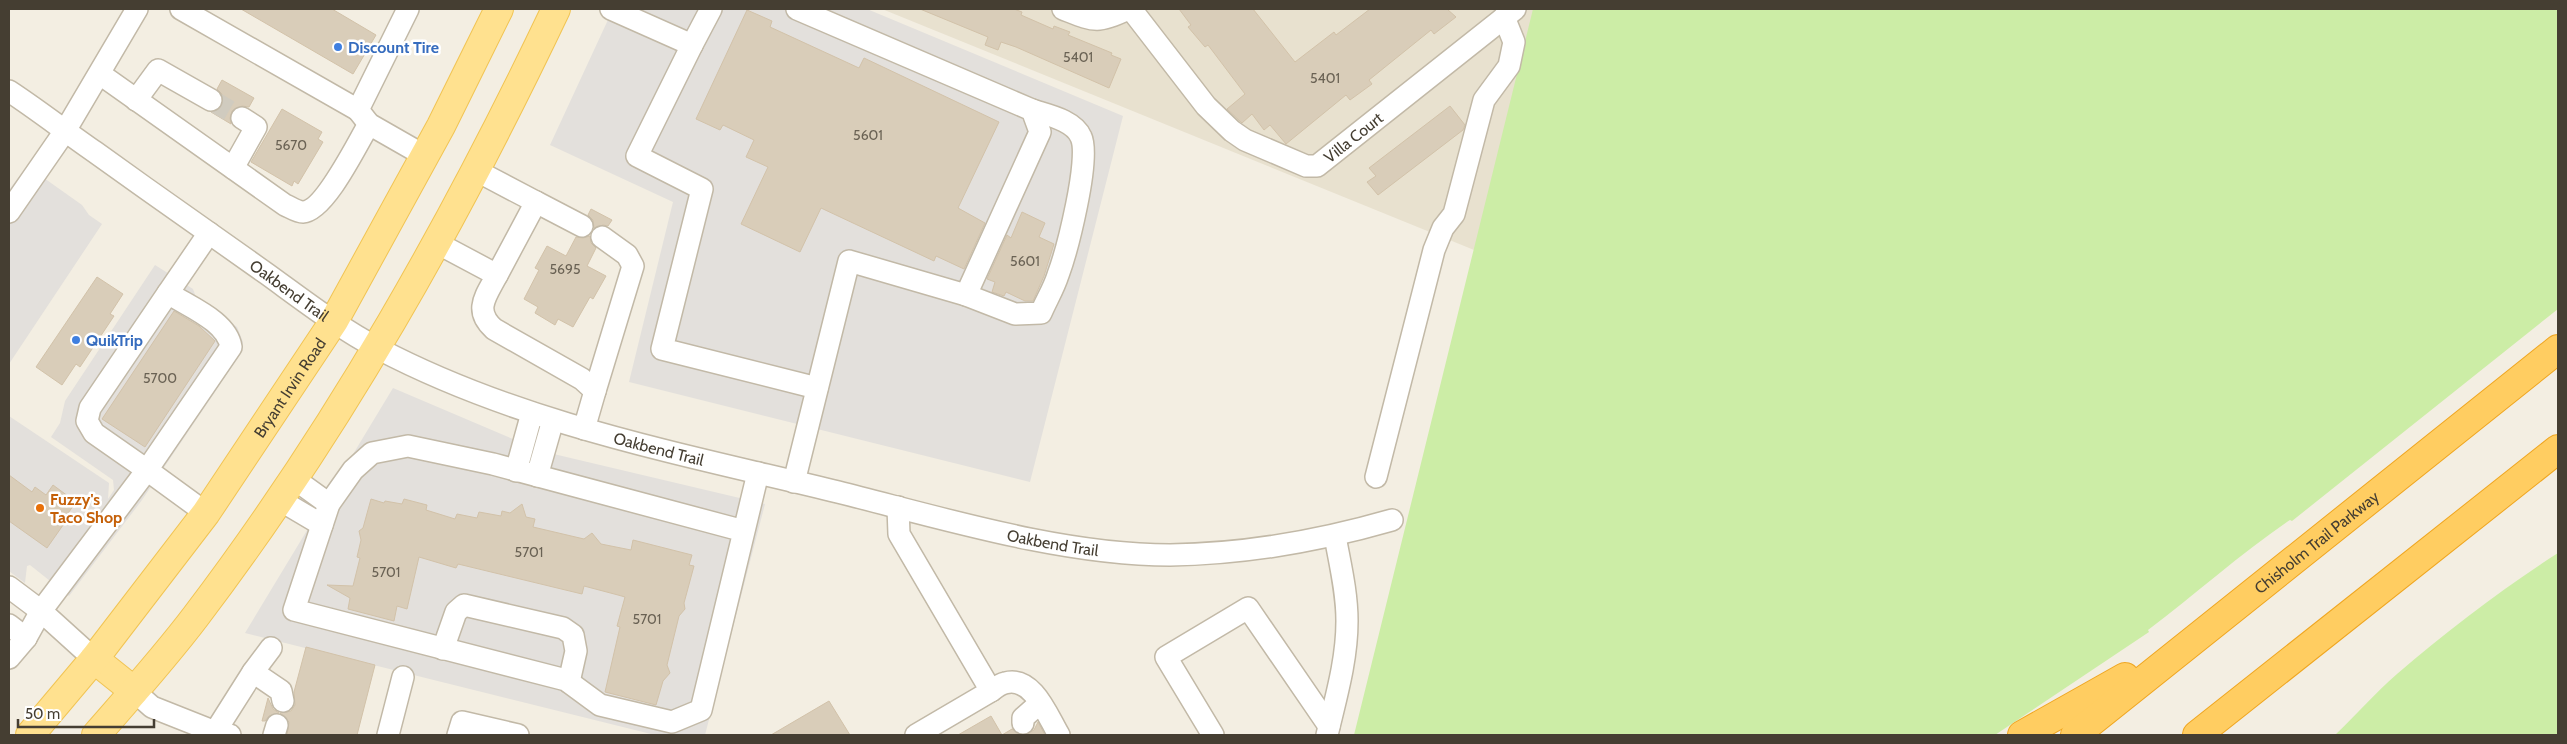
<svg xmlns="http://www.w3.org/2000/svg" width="2567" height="744" viewBox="0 0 2567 744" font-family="Cabin,sans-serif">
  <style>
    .residential { fill: #e8e1cf }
    .green { fill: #cceda6 }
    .parking { fill: #e3e0dc }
    .building { fill: #d9cdb9; stroke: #d2c2a9 }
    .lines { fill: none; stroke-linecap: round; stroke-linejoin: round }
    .minor-tunnel { stroke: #d0cbbf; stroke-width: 21; stroke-dasharray: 21 11; stroke-linecap: butt }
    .minor-casing { stroke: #c2b9a7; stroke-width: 24 }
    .major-casing { stroke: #f1c453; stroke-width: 30 }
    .highway-casing { stroke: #efa621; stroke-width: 30 }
    .minor { stroke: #fff; stroke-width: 21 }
    .major { stroke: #ffe18f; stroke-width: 28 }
    .highway { stroke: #ffcd61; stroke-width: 28 }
    .shop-dot { fill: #3f7fe0; stroke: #fff; stroke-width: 2 }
    .food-dot { fill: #e8710a; stroke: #fff; stroke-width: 2 }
    .labels { text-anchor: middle; stroke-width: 5; stroke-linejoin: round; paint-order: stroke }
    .number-label { font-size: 14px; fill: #6a6254 }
    .shop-label { font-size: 16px; font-weight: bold; fill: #366cbe; stroke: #fff; text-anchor: start }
    .street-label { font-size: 16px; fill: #453e32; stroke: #fff }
    .food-label { font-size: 16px; font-weight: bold; fill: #c56008; stroke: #fff; text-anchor: start }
  </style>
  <rect width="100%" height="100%" fill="#f3eee2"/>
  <!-- residential -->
  <path class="residential" d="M882,9H1537L1479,252Z"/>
  <!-- green -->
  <g class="green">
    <path d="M1533,9H2558V309L2292,521L2290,520C2240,554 2196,594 2148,630L2149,632L1995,735H1354Z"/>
    <path d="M2558,553V735H2335C2356,715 2375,693 2397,674C2448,630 2502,589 2558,553Z"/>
  </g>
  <!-- parking -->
  <g class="parking">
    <path d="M613,9H867L1123,116L1030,482L629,382L673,202L550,145Z"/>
    <path d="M27,166L82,205L89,215L102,224L9,364V190Z"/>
    <path d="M155,265L193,289L197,300L237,327L243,342L242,352L142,500L69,596L30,565L27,566L25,583L9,571V416L109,483L108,499L114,490L113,480L51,437L60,423L65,401Z"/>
    <path d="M393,388L541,451L765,504L705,735H655L245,633Z"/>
  </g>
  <!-- building -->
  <g class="building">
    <path d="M241,9H332L376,35L353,74Z"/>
    <path d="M920,9H1014L1022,12L1021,15L1053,29L1054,26L1070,32L1068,35L1112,53L1111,55L1121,59L1109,88L1016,47L1001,42L998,50L985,45L988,37Z"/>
    <path d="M1179,9H1253L1295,62L1334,32L1336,35L1370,9H1447L1456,17L1434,34L1431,30L1369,80L1372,84L1350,100L1346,95L1286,144L1270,125L1264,130L1252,114L1242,123L1227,109L1245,94L1208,45L1205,47L1188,27L1191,25Z"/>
    <path d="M747,10L772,21L770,27L859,68L864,58L999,122L958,208L985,223L964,269L936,256L934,261L821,208L800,252L741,224L768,167L746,157L754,140L723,125L720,130L696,119Z"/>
    <path d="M222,80L254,98L249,107L242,106L232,111L230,118L231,124L211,112L222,106V94L217,89Z"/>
    <path d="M1450,106L1465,125L1463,130L1378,195L1367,182L1376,176L1369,168Z"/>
    <path d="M282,109L322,132L318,139L323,142L298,184L294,181L292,186L251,162Z"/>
    <path d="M591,209L612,220L608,226L603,225L594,228L593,220L588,215Z"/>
    <path d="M1022,212L1045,223L1039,237L1054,244L1044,276L1033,301H1025L1006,292L1004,296L992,292L995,282L987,279L1007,235L1011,238Z"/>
    <path d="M590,236L591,243L596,248L587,266L606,276L593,299L590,297L573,327L558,319L555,325L535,313L538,307L524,299L539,270L535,268L547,246L566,256L576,237L583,238Z"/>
    <path d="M97,277L123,294L110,314L114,316L80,367L76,364L62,385L36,367Z"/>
    <path d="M174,311L199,326L215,341L145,447L102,419Z"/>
    <path d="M9,475L32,492L35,487L46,495L53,485L76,502L66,516L68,518L47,548L9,521Z"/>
    <path d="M371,499L384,503L385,501L402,504L404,499L427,505L426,510L455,519L457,514L477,518L479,512L501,516L502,511L510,513L522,504L526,517L535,519L533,527L584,539L592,533L601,544L631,550L633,540L692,555L689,565L694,566L684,603L685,609L679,616L667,665L670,673L663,681L656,705L605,692L620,627L617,626L625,597L618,595L584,586L582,594L458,564L456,568L419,557L407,609L397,606L394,621L348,609L350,598L327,585L353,586L360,558L357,557L361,540L359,531L363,528Z"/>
    <path d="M306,647L375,665L357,735H287L289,722L280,713L291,711L295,705L294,692Z"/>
    <path d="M268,698L273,709L279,713L269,716L265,721H262Z"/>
    <path d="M829,701L850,735H771Z"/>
    <path d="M991,716L1002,735L1012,729L1022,735H958Z"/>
    <path d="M1038,722L1045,735H1024L1034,730Z"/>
  </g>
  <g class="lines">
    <!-- minor-tunnel -->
    <path class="minor-tunnel" d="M211,100L242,118"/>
    <!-- minor casing -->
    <g class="minor-casing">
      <g id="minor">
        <path d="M181,9L358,110"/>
        <path d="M408,9L358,110L369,124L425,156"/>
        <path d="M611,9L692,45L711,9"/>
        <path d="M1063,9C1094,21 1097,24 1128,9"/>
        <path id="s1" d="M1131,9L1206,106L1232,131L1245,140L1306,166H1317L1515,9"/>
        <path d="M692,45L637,156L702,189L662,349L817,388"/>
        <path d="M100,74L285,205C290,207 297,212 303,212C325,211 358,142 369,124"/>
        <path id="s2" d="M9,91C38,110 66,132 95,152C152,193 209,233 267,274C303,300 339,328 379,349C522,424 682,454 838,492C942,518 1062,555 1170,555C1246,554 1319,541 1392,520"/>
        <path d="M136,100L158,70L211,100"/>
        <path d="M233,168L256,127L242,118"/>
        <path d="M477,171L536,202L497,275"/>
        <path d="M536,202L582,226"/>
        <path d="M9,212L65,131L137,9"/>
        <path d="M437,243L497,275C486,296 473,310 494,329L582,379L595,391L584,429"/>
        <path d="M966,295L1015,314L1041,313C1046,301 1054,288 1058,275C1067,251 1091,158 1081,137C1074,120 1047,115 1032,110"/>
        <path d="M595,391L633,266L627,255L602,237"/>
        <path d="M516,471L532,413"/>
        <path d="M537,476L553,420"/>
        <path d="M1376,477L1434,250L1443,228L1454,214L1484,100L1509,66L1514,42L1504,17"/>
        <path d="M293,478L329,504"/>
        <path d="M794,482L849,261L966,295L1040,132L1032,110L797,9"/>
        <path d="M278,499L322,525"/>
        <path d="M898,507L899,534L991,691L916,735"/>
        <path d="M206,513L147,470L231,347C227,321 189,307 168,293L209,233"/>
        <path d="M744,531L493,464L408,446L372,453L353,470L329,504L294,610L566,680L600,705L672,722L701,710L758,473"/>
        <path d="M9,587L41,611L94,659"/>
        <path d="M9,625L26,638"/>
        <path d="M443,649L456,612L464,605L563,628L573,635L576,651L569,682"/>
        <path d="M9,658L26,638L41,611L147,470L94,433L87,421L90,408L168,293"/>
        <path d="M253,672L271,648"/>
        <path d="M134,691L152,707L215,732L230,735"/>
        <path d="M991,691C995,688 1000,684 1005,683C1033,675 1048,717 1059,735"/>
        <path d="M1023,723V718L1040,703"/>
        <path d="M215,732L253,672L281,691L283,701"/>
        <path d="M274,735L277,725"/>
        <path d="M388,735L403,677"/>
        <path d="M458,735L462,722L518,735"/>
        <path d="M1213,735L1166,657L1248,608L1329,726"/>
        <path d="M1327,735C1336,697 1347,660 1347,621C1347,592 1340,564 1335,536"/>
      </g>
    </g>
    <!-- major casing -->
    <g class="major-casing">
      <g id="major">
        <path d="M94,659L134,691"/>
        <path id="s3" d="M30,735L94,659L206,513L334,321L441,126L499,9"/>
        <path d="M96,735C130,696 165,657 196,616C339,428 455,221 556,9"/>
      </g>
    </g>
    <!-- highway casing -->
    <g class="highway-casing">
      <g id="highway">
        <path d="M2022,735L2125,677"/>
        <path id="s4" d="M2075,735L2558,349"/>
        <path d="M2197,735L2558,449"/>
      </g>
    </g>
    <!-- minor -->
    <use href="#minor" class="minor"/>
    <!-- major -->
    <use href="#major" class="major"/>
    <!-- highway -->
    <use href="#highway" class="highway"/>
  </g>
  <!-- markers -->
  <g class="shop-dot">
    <circle cx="338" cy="47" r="5"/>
    <circle cx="76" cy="340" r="5"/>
  </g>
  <circle class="food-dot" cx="40" cy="508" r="5"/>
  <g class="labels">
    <!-- number labels -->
    <g class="number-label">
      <text x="1078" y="62">5401</text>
      <text x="1325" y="83">5401</text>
      <text x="868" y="140">5601</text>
      <text x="291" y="150">5670</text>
      <text x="1025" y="266">5601</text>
      <text x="565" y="274">5695</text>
      <text x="160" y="383">5700</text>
      <text x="529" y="557">5701</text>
      <text x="386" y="577">5701</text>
      <text x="647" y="624">5701</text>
    </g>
    <!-- shop labels -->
    <g class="shop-label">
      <text x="348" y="53">Discount Tire</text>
      <text x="86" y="346">QuikTrip</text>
    </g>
    <!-- street labels -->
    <g class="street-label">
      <text dy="6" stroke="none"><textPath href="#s1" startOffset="298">Villa Court</textPath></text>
      <text dy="6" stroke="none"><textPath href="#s2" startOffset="344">Oakbend Trail</textPath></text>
      <text dy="6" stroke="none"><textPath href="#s3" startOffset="434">Bryant Irvin Road</textPath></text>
      <text dy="6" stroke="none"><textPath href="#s2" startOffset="749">Oakbend Trail</textPath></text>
      <text dy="6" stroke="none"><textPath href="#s2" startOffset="1154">Oakbend Trail</textPath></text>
      <text dy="6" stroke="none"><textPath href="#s4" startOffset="309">Chisholm Trail Parkway</textPath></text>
    </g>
    <!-- food labels -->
    <g class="food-label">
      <text x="50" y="505">Fuzzy's<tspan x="50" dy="18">Taco Shop</tspan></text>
    </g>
  </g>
  <!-- border -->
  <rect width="2567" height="744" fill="none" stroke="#453e32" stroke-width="20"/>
  <!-- scale -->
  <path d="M18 719v8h136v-8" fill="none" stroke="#453e32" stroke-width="2.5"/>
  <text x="25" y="719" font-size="15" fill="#453e32" stroke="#ffffff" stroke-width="4" paint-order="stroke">50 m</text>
</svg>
